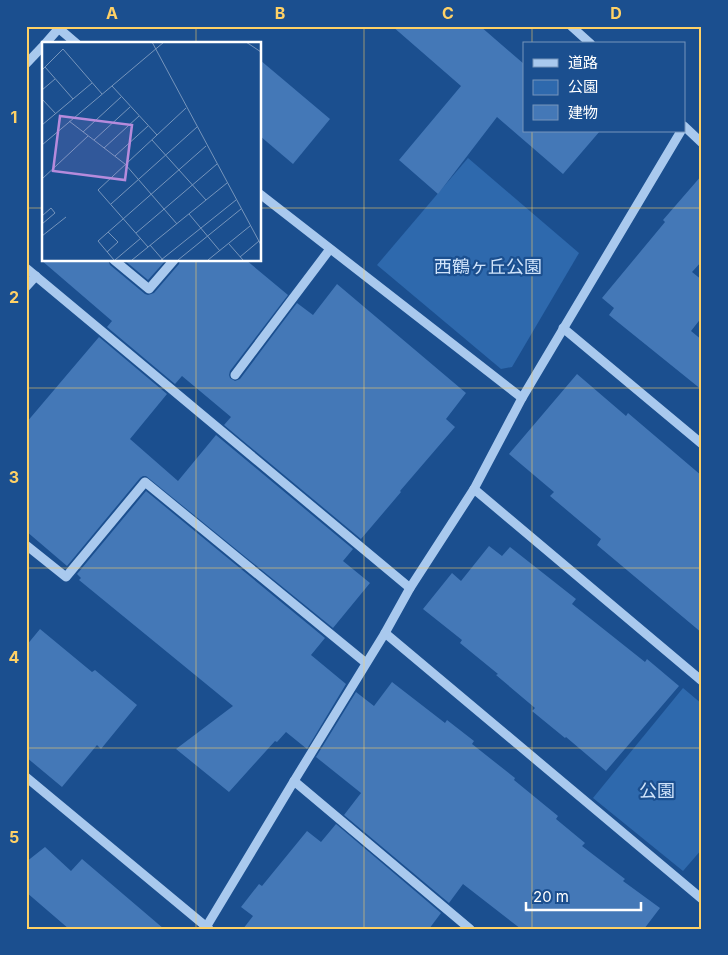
<svg xmlns="http://www.w3.org/2000/svg" width="728" height="955" viewBox="0 0 728 955" font-family="Inter,'Noto Sans JP',sans-serif">
  <style>
    .green { fill: #2e69ad }
    .building { fill: #4478b7 }
    .lines { fill: none; stroke-linecap: round; stroke-linejoin: round }
    .minor { stroke: #a9c9ee; stroke-width: 9 }
    .grid { fill: none; stroke: #ffd166; stroke-width: 1; stroke-opacity: 0.55 }
    .labels { text-anchor: middle; stroke-width: 4.5; stroke-linejoin: round; paint-order: stroke }
    .park-label { font-size: 18px; fill: #cfe3fa; stroke: #1b4f8f }
    .inset-road { fill: none; stroke: #7695bc; stroke-width: 1 }
    .view { fill: #b68bdc; fill-opacity: 0.15; stroke: #b68bdc; stroke-width: 2.5 }
    .inset-edge { fill: none; stroke: #fff; stroke-width: 2.5 }
    .neatline { fill: none; stroke: #ffd166; stroke-width: 2 }
    .grid-label { font-size: 16px; text-anchor: middle; font-weight: bold; fill: #ffd166 }
  </style>
  <rect width="100%" height="100%" fill="#1b4f8f"/>
  <!-- green -->
  <g class="green">
    <path d="M468,158L579,253L512,367L501,369L377,265Z"/>
    <path d="M683,688L702,704V849L683,871L593,798Z"/>
  </g>
  <!-- building -->
  <g class="building">
    <path d="M392,26H480L524,64V131H600L563,174L497,117L438,194L399,160L461,86Z"/>
    <path d="M260,60L330,119L293,164L260,136Z"/>
    <path d="M702,175V261L692,272L702,280V317L691,331L702,340V390L609,315L614,308L602,298L665,222L663,220Z"/>
    <path d="M41,260H108L110,265L145,294L148,295L154,293L179,264L180,260H246L288,295L230,371L229,375L230,378L235,381L240,379L297,303L313,315L337,284L466,393L446,419L455,427L400,491L401,492L361,539L224,425L231,417L182,376L175,384L107,327L112,321Z"/>
    <path d="M124,260H166L148,280Z"/>
    <path d="M99,337L167,394L130,439L178,481L216,435L353,549L343,561L370,583L333,628L146,476H143L140,478L67,566L26,531V423Z"/>
    <path d="M577,374L626,416L628,413L702,476V633L597,545L601,539L550,496L554,492L509,454Z"/>
    <path d="M146,491L325,638L311,655L346,684L307,749L286,732L277,742L275,741L229,792L176,749L233,706L79,580L81,578L77,574Z"/>
    <path d="M489,546L502,556L510,547L576,599L572,604L645,662L647,659L679,686L606,771L566,737L565,738L532,711L535,708L496,675L498,674L460,643L462,640L423,609L452,573L461,581Z"/>
    <path d="M40,629L92,672L95,670L137,705L101,749L97,745L62,787L26,757V646Z"/>
    <path d="M392,682L445,723L447,720L474,741L472,744L515,778L514,780L558,816L556,819L585,843L582,846L625,879L623,881L660,908L644,929H521L463,884L449,903L344,815L361,793L316,757L356,692L374,706Z"/>
    <path d="M336,824L441,913L429,929H243L253,916L241,907L259,884L262,886L307,831L321,842Z"/>
    <path d="M45,847L71,871L82,859L164,929H69L26,892V862Z"/>
  </g>
  <g class="lines">
    <!-- minor -->
    <g class="minor">
      <path d="M56,26L77,44"/>
      <path d="M571,26L591,44"/>
      <path d="M45,44L59,28"/>
      <path d="M26,64L44,45"/>
      <path d="M684,126L702,143"/>
      <path d="M260,194L522,398"/>
      <path d="M114,260L149,289L174,260"/>
      <path d="M26,268L410,588"/>
      <path d="M26,287L36,276"/>
      <path d="M563,328L702,444"/>
      <path d="M235,375L330,249"/>
      <path d="M474,489L702,681"/>
      <path d="M26,545L66,577L145,482L366,663"/>
      <path d="M385,633L702,899"/>
      <path d="M26,777L209,929"/>
      <path d="M294,781L470,929"/>
      <path d="M205,929L294,781L385,633L410,588L474,489L522,398L681,131"/>
    </g>
  </g>
  <!-- grid -->
  <path class="grid" d="M196,26V44M364,26V929M532,26V44M532,131V929M26,208H44M260,208H702M196,260V929M26,388H702M26,568H702M26,748H702"/>
  <g class="labels">
    <!-- park labels -->
    <g class="park-label">
      <text x="488" y="273">西鶴ヶ丘公園</text>
      <text x="657" y="797">公園</text>
    </g>
  </g>
  <!-- overview -->
  <g transform="translate(42 42)">
    <rect width="219" height="219" fill="#1b4f8f"/>
    <path class="inset-road" d="M110,0L219,203M204,0L219,10M3,25L31,57M0,28L21,7L60,52M70,44L115,93M0,48L13,37M0,57L14,72M27,79L83,122L135,182M0,83L50,41M41,90L79,55M52,98L88,65M110,98L164,158M0,103L122,0M62,106L97,74M73,114L106,84M0,137L46,94M69,162L155,85M147,172L178,209M0,174L9,166L13,171L0,182M94,191L175,122M0,194L24,175M187,202L201,218M108,203L121,218M106,205L56,148L144,66M65,210L76,200L66,190M198,215L217,199M72,218L56,199L164,104M73,218L99,196M90,218L185,141M119,218L194,158M136,218L199,167M166,218L208,184"/>
    <path class="view" d="M18,74L90,83L83,138L11,129Z"/>
    <rect width="219" height="219" class="inset-edge"/>
  </g>
  <!-- border -->
  <rect width="728" height="955" fill="none" stroke="#1b4f8f" stroke-width="55"/>
  <!-- legend -->
  <rect x="523" y="42" width="162" height="90" fill="#1b4f8f" stroke="#7695bc"/>
  <rect x="533" y="59" width="25" height="8" fill="#a9c9ee" stroke="#7695bc"/>
  <text x="568" y="68" font-size="15" fill="#ffffff">道路</text>
  <rect x="533" y="80" width="25" height="15" fill="#2e69ad" stroke="#7695bc"/>
  <text x="568" y="92" font-size="15" fill="#ffffff">公園</text>
  <rect x="533" y="105" width="25" height="15" fill="#4478b7" stroke="#7695bc"/>
  <text x="568" y="118" font-size="15" fill="#ffffff">建物</text>
  <!-- scale -->
  <path d="M526 902v8h115v-8" fill="none" stroke="#ffffff" stroke-width="2.5"/>
  <text x="533" y="902" font-size="15" fill="#ffffff" stroke="#1b4f8f" stroke-width="4" paint-order="stroke">20 m</text>
  <rect x="28" y="28" width="672" height="900" class="neatline"/>
  <g class="grid-label">
    <text x="112" y="19">A</text>
    <text x="280" y="19">B</text>
    <text x="448" y="19">C</text>
    <text x="616" y="19">D</text>
    <text x="14" y="123">1</text>
    <text x="14" y="303">2</text>
    <text x="14" y="483">3</text>
    <text x="14" y="663">4</text>
    <text x="14" y="843">5</text>
  </g>
</svg>
